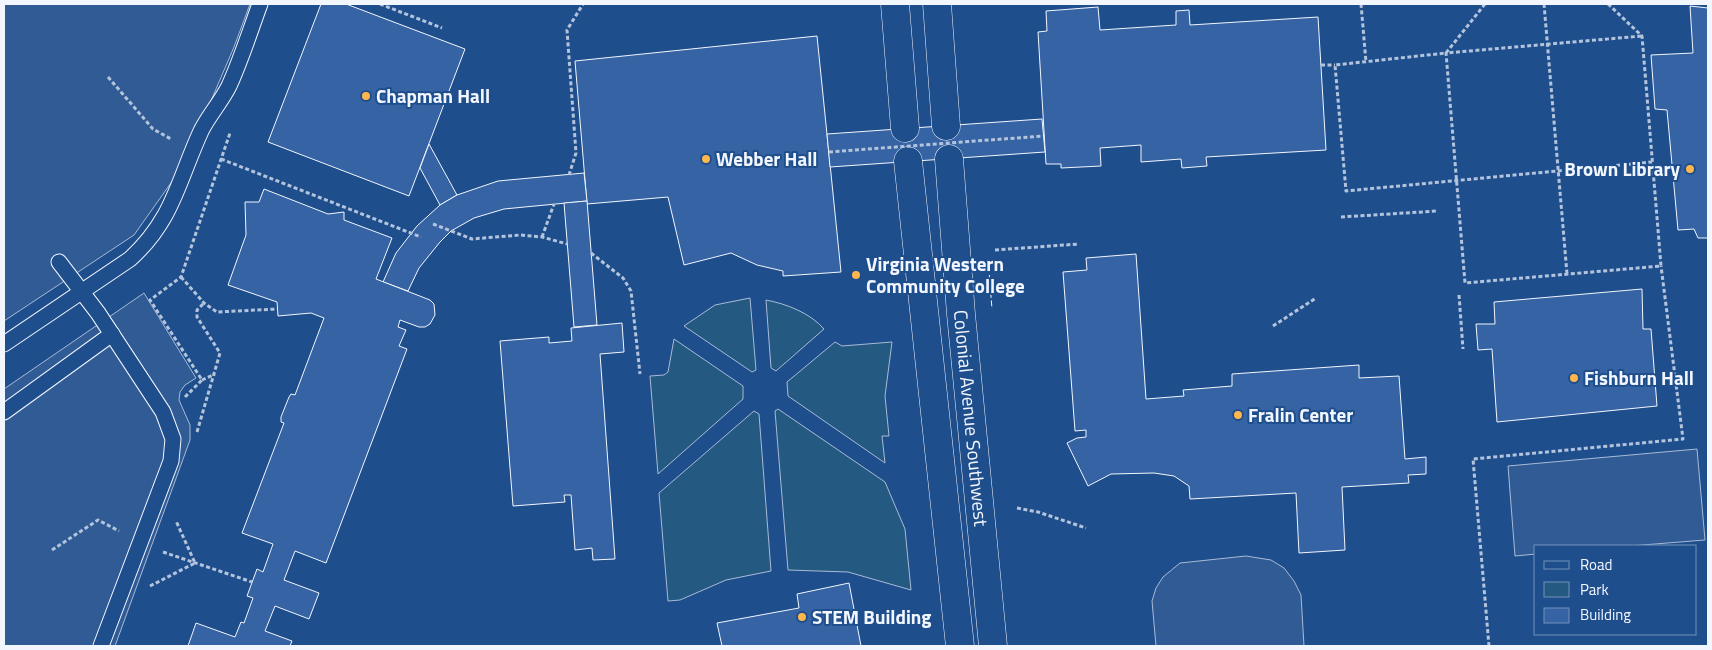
<svg xmlns="http://www.w3.org/2000/svg" width="1712" height="650" viewBox="0 0 1712 650" font-family="'Titillium Web',sans-serif">
  <style>
    .green { fill: #245a82; stroke: #a8bbd7 }
    .parking { fill: #305b95; stroke: #a8bbd7 }
    .building { fill: #3563a3; stroke: #f2f6ff }
    .lines { fill: none; stroke-linecap: round; stroke-linejoin: round }
    .lane-casing { stroke: #f2f6ff; stroke-width: 17 }
    .secondary-casing { stroke: #f2f6ff; stroke-width: 29 }
    .path { stroke: #b3c4dc; stroke-width: 3; stroke-dasharray: 4 2.5; stroke-linecap: butt }
    .lane { stroke: #1f4e8c; stroke-width: 15 }
    .secondary { stroke: #1f4e8c; stroke-width: 28 }
    .path-bridge { stroke: #b3c4dc; stroke-width: 3; stroke-dasharray: 4 2.5; stroke-linecap: butt }
    .fence { stroke: #f2f6ff; stroke-width: 1; stroke-dasharray: 6 2.5; stroke-linecap: butt }
    .poi-dot { fill: #ffb74d; stroke: #1f4e8c; stroke-width: 2 }
    .labels { text-anchor: middle; stroke-width: 4; stroke-linejoin: round; paint-order: stroke }
    .poi-label { font-size: 19px; font-weight: bold; fill: #f2f6ff; stroke: #1f4e8c; text-anchor: start }
    .street-label { font-size: 19px; fill: #f2f6ff; stroke: #1f4e8c }
  </style>
  <rect width="100%" height="100%" fill="#1f4e8c"/>
  <!-- green -->
  <g class="green">
    <path d="M750,298L756,370L752,372L684,326L715,305Z"/>
    <path d="M766,300C787,304 810,313 824,329L776,371L771,368Z"/>
    <path d="M674,339L743,386V399L658,474L650,376L664,375L668,372Z"/>
    <path d="M835,342L842,346L892,342L885,396L889,436H882L885,463L788,396L787,382Z"/>
    <path d="M778,409L885,482L905,529L911,590L848,572L788,570L775,411Z"/>
    <path d="M754,411L759,414L771,571L726,580L680,600L668,601L659,493Z"/>
  </g>
  <!-- parking -->
  <g class="parking">
    <path d="M4,4H250L234,47L183,166L134,235L4,321Z"/>
    <path d="M144,293L196,378L185,385L180,392L179,400L190,425V440L115,646H4V389Z"/>
    <path d="M1697,449L1705,540L1630,546H1536V554L1515,556L1508,466Z"/>
    <path d="M1246,556L1271,560L1284,568L1294,581L1301,595L1304,646H1156L1152,601L1156,588L1163,577L1180,563Z"/>
  </g>
  <!-- building -->
  <g class="building">
    <path d="M321,4H346L465,49L409,196L268,142Z"/>
    <path d="M1690,6L1708,8V238H1698L1694,229L1678,230L1667,110L1655,109L1651,55L1693,53Z"/>
    <path d="M1098,7L1100,30L1176,25V11L1189,10L1190,25L1318,17L1326,150L1206,157L1207,166L1182,168L1181,159L1141,162V145L1100,148L1101,166L1061,168V164H1046L1038,32L1047,31L1046,11Z"/>
    <path d="M817,36L841,272L783,276V271L757,265L731,253L684,265L668,197L587,204L575,61Z"/>
    <path d="M1042,119L1045,152L830,167L827,134Z"/>
    <path d="M429,144L457,195L440,205L420,168Z"/>
    <path d="M584,173L587,201L504,209L474,218L451,231L440,242L419,268L408,291L383,282L396,253L417,226L440,205L457,195L498,181Z"/>
    <path d="M264,189L328,214L344,212V220L392,238L376,279L430,300L434,304L435,315L430,324L425,327H419L400,320L398,327L406,330L399,346L407,349L326,563L295,551L284,580L319,593L309,619L275,606L265,631L292,641L290,646H188L196,623L235,637L241,622L244,623L253,598L247,596L257,569L263,572L273,544L242,533L284,423L281,422V417L289,397L291,394L295,395L324,318L311,313L278,316L277,302L228,285L246,235L245,202H259Z"/>
    <path d="M587,201L597,325L574,327L564,203Z"/>
    <path d="M1136,254L1146,399L1184,396L1183,390L1232,386V374L1359,365V378L1399,376L1405,459L1426,457V474L1408,475L1409,483L1342,487L1345,550L1299,553L1296,493L1190,499L1189,486L1174,476L1154,473L1111,474L1088,486L1067,443L1077,438L1086,437V430L1075,431L1063,272L1087,270L1086,258Z"/>
    <path d="M1642,289L1643,329H1651L1657,406L1497,422L1492,349L1478,350L1476,324H1495L1494,302Z"/>
    <path d="M622,323L624,352L600,354L615,559L593,560L592,548L575,550L571,495H564L565,502L513,506L500,341L549,337V343L572,341L571,328Z"/>
    <path d="M849,583L861,646H722L717,623L799,608L797,594Z"/>
  </g>
  <g class="lines">
    <!-- lane casing -->
    <g class="lane-casing">
      <g id="lane">
        <path d="M59,262L98,313L163,412L173,439L171,461L101,646"/>
        <path d="M4,344L130,259C173,220 178,181 201,131C209,115 221,102 229,86C241,60 250,31 260,4"/>
        <path d="M4,412L112,334"/>
      </g>
    </g>
    <!-- secondary casing -->
    <g class="secondary-casing">
      <g id="secondary">
        <path d="M895,4L905,128"/>
        <path d="M937,4L946,126"/>
        <path id="s1" d="M949,159L961,314L993,646"/>
        <path d="M908,161L960,646"/>
      </g>
    </g>
    <!-- path -->
    <g class="path">
      <path d="M380,4L442,28"/>
      <path d="M1361,4L1366,62"/>
      <path d="M1485,4L1446,53L1335,65L1346,191L1652,162"/>
      <path d="M1544,4L1567,274"/>
      <path d="M1608,4L1642,36L1661,266L1465,283L1446,53L1642,36"/>
      <path d="M1321,65H1335"/>
      <path d="M108,77L153,129L171,139"/>
      <path d="M221,159L421,237"/>
      <path d="M569,175L576,153L567,30L583,4"/>
      <path d="M1341,217L1437,211"/>
      <path d="M433,224L472,239L520,235L542,237L567,244"/>
      <path d="M542,237L554,204"/>
      <path d="M995,250L1079,244"/>
      <path d="M591,253L623,278L631,291L640,374"/>
      <path d="M181,277L204,303L217,312L277,309"/>
      <path d="M1459,295L1463,349"/>
      <path d="M1273,326L1316,298"/>
      <path d="M202,380L215,374"/>
      <path d="M185,397L202,380L150,300L181,277L230,133"/>
      <path d="M197,432L220,353L197,317V310L204,303"/>
      <path d="M1017,508L1038,512L1086,528"/>
      <path d="M52,550L98,520L119,531"/>
      <path d="M163,552L252,582"/>
      <path d="M150,586L195,563L176,521"/>
      <path d="M1489,646L1473,459L1683,439L1661,266"/>
    </g>
    <!-- lane -->
    <use href="#lane" class="lane"/>
    <!-- secondary -->
    <use href="#secondary" class="secondary"/>
    <!-- path-bridge -->
    <path class="path-bridge" d="M829,152L1043,136"/>
    <!-- fence -->
    <path class="fence" d="M976,271H989L992,309"/>
  </g>
  <!-- markers -->
  <g class="poi-dot">
    <circle cx="366" cy="96" r="5"/>
    <circle cx="706" cy="159" r="5"/>
    <circle cx="1690" cy="169" r="5"/>
    <circle cx="856" cy="275" r="5"/>
    <circle cx="1574" cy="378" r="5"/>
    <circle cx="1238" cy="415" r="5"/>
    <circle cx="802" cy="617" r="5"/>
  </g>
  <g class="labels">
    <!-- poi labels -->
    <g class="poi-label">
      <text x="376" y="103">Chapman Hall</text>
      <text x="716" y="166">Webber Hall</text>
      <text x="1680" y="176" text-anchor="end">Brown Library</text>
      <text x="866" y="271">Virginia Western<tspan x="866" dy="22">Community College</tspan></text>
      <text x="1584" y="385">Fishburn Hall</text>
      <text x="1248" y="422">Fralin Center</text>
      <text x="812" y="624">STEM Building</text>
    </g>
    <!-- street labels -->
    <g class="street-label">
      <text dy="7" stroke="none"><textPath href="#s1" startOffset="260">Colonial Avenue Southwest</textPath></text>
    </g>
  </g>
  <!-- border -->
  <rect width="1712" height="650" fill="none" stroke="#f2f6ff" stroke-width="10"/>
  <!-- legend -->
  <rect x="1534" y="545" width="162" height="90" fill="#1f4e8c" stroke="#7391ba"/>
  <rect x="1544" y="561" width="25" height="8" fill="#1f4e8c" stroke="#7391ba"/>
  <text x="1580" y="570" font-size="15" fill="#f2f6ff">Road</text>
  <rect x="1544" y="582" width="25" height="15" fill="#245a82" stroke="#7391ba"/>
  <text x="1580" y="595" font-size="15" fill="#f2f6ff">Park</text>
  <rect x="1544" y="608" width="25" height="15" fill="#3563a3" stroke="#7391ba"/>
  <text x="1580" y="620" font-size="15" fill="#f2f6ff">Building</text>
</svg>
